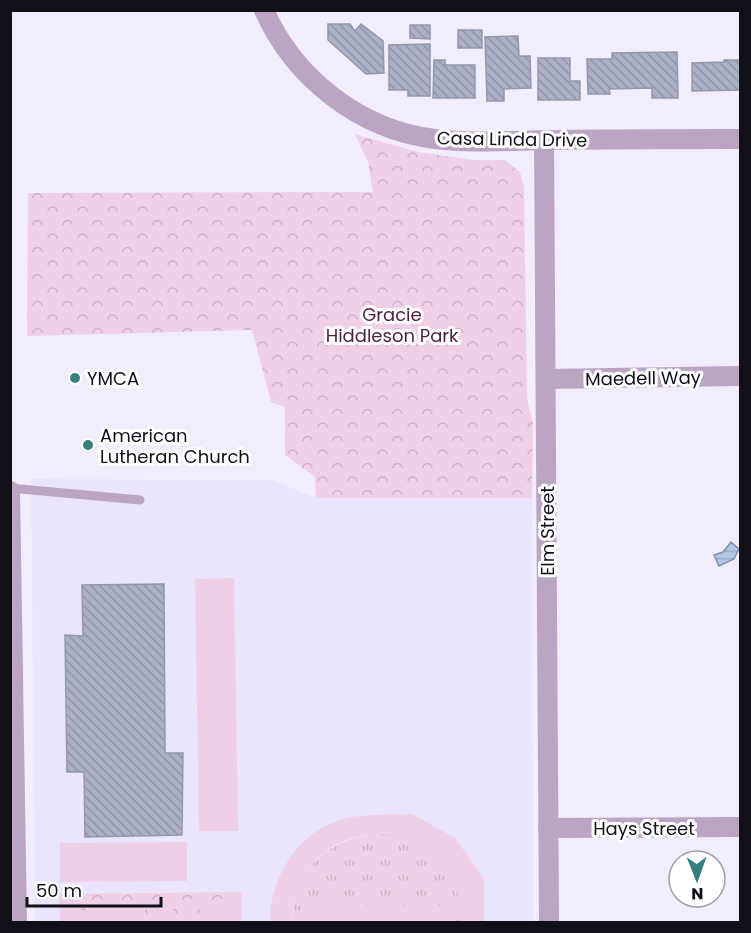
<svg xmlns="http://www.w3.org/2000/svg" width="751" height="933" viewBox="0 0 751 933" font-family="Poppins,sans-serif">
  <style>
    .built { fill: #ebe4fe }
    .grass { fill: url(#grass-tufts) }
    .park { fill: url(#park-crowns) }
    .pitch { fill: #f0d0e6 }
    .water { fill: url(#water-rules); stroke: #8190a9; stroke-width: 1.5 }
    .building { fill: url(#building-back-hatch); stroke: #9297ad; stroke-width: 1.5 }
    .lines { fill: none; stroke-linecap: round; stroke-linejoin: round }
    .service { stroke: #bca5c4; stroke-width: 9 }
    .minor { stroke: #bca5c4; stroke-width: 20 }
    .poi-dot { fill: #377f7f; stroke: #fff; stroke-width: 2 }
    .labels { text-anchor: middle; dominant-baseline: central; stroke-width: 6; stroke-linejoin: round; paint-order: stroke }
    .street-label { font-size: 18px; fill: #110f17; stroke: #fff }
    .park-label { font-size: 18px; fill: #4a1e3f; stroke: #fff }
    .poi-label { font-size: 18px; fill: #110f17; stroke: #fff; text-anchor: start }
  </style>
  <defs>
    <pattern id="grass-tufts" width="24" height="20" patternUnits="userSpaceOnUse" patternTransform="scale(1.5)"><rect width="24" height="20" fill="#f0d0e6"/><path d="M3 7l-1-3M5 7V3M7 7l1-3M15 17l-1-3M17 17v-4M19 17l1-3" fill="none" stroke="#cdb1c5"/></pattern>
    <pattern id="park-crowns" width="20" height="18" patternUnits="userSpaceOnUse" patternTransform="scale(1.5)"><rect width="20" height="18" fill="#f0d0e6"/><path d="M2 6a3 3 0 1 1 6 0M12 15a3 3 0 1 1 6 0" fill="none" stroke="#cdb1c5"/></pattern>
    <pattern id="water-rules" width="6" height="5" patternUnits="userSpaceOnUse" patternTransform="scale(1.5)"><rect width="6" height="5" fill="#b1c8e8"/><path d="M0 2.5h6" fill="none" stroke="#97abc6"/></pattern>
    <pattern id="building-back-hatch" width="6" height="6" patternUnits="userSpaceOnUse" patternTransform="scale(1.5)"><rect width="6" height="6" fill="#abb0c7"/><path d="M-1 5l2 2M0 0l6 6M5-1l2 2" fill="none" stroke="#9296aa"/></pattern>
  </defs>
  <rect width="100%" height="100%" fill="#f1edfc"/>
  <!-- built -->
  <polygon class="built" points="31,479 272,480 316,498 532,498 533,922 35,922"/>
  <!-- grass -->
  <path class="grass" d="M378,833C429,837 461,872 463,922H292C294,867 326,841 378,833Z"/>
  <!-- park -->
  <g class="park">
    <polygon points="355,134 418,152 474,160 505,160 520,172 524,187 527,399 533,423 532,498 316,498 315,477 285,455 285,407 271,402 252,330 27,336 28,193 373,192 368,162"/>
    <polygon points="242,892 242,922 60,922 59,894"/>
  </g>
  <!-- pitch -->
  <g class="pitch">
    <polygon points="234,578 238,831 199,831 195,579"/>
    <path d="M412,814L455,838L484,879V922H463C457,804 295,806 292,922H270C270,875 302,825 352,817C371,814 393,815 412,814Z"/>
    <polygon points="187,842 187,881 60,882 60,843"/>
    <polygon points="195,899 195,922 179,922 178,900"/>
    <rect x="221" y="899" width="16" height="23"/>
    <polygon points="102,900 103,922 86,922 86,901"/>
    <polygon points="124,900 124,922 108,922 107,901"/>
    <rect x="129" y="900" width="16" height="22"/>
    <rect x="157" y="900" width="16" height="22"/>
    <rect x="200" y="900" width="16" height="22"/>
    <rect x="65" y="901" width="16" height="21"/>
    <polygon points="313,905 447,906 447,922 313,922"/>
  </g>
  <!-- water -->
  <polygon class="water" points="731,542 739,549 734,559 719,566 714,555 723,552"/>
  <!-- building -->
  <g class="building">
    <polygon points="328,24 350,24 355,31 361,24 383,41 384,73 366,74 328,40"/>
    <polygon points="410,25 430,25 430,39 410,38"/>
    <rect x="458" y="30" width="24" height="18"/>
    <polygon points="518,36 519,56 530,56 531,88 504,89 504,101 487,101 485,37"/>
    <polygon points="430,44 430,96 408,96 408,90 389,90 389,45"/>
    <polygon points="677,52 678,98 652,98 652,88 609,89 610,94 588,94 587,59 612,59 612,53"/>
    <polygon points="538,58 570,58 570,81 580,81 580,100 538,100"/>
    <polygon points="434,60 445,60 445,65 475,65 475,98 433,98"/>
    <polygon points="724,60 740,60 740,90 692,91 692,63 724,62"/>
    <polygon points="164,584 165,753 183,753 182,835 85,837 84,772 67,772 65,635 83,636 82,585"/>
  </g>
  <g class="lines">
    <!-- service -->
    <polyline class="service" points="10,488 140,500"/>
    <!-- minor -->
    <g class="minor">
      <path d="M264,10C294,78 360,130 435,139C475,144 517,140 558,140C619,139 680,139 740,139"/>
      <polyline points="544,140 549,922"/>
      <polyline points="546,379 740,376"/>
      <polyline points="10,491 17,922"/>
      <polyline points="548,828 740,827"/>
    </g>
  </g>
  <!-- markers -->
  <g class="poi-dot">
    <circle cx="75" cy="378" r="6"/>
    <circle cx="88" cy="445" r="6"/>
  </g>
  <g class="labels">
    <!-- street labels -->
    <g class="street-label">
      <text transform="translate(512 139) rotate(1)">Casa Linda Drive</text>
      <text transform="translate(643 378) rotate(-1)">Maedell Way</text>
      <text transform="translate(547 531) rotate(-90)">Elm Street</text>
      <text x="644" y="828">Hays Street</text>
    </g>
    <!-- park labels -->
    <g class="park-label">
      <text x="392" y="314">Gracie<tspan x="392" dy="21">Hiddleson Park</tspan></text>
    </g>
    <!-- poi labels -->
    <g class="poi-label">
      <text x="87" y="378">YMCA</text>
      <text x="100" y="435">American<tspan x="100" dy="21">Lutheran Church</tspan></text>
    </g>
  </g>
  <!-- border -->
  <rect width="751" height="933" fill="none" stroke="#110f17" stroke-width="24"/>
  <!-- north arrow -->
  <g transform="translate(697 879) rotate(179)"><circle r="28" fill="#ffffff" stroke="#a09fa2" stroke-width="1.5"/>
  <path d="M0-4.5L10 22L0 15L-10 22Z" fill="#377f7f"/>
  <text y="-9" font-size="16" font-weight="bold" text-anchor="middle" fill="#110f17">N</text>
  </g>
  <!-- scale -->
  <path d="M27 897v9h134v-9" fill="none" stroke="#110f17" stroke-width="3"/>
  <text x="36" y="897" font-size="18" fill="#110f17" stroke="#ffffff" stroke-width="4.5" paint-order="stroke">50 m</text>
</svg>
